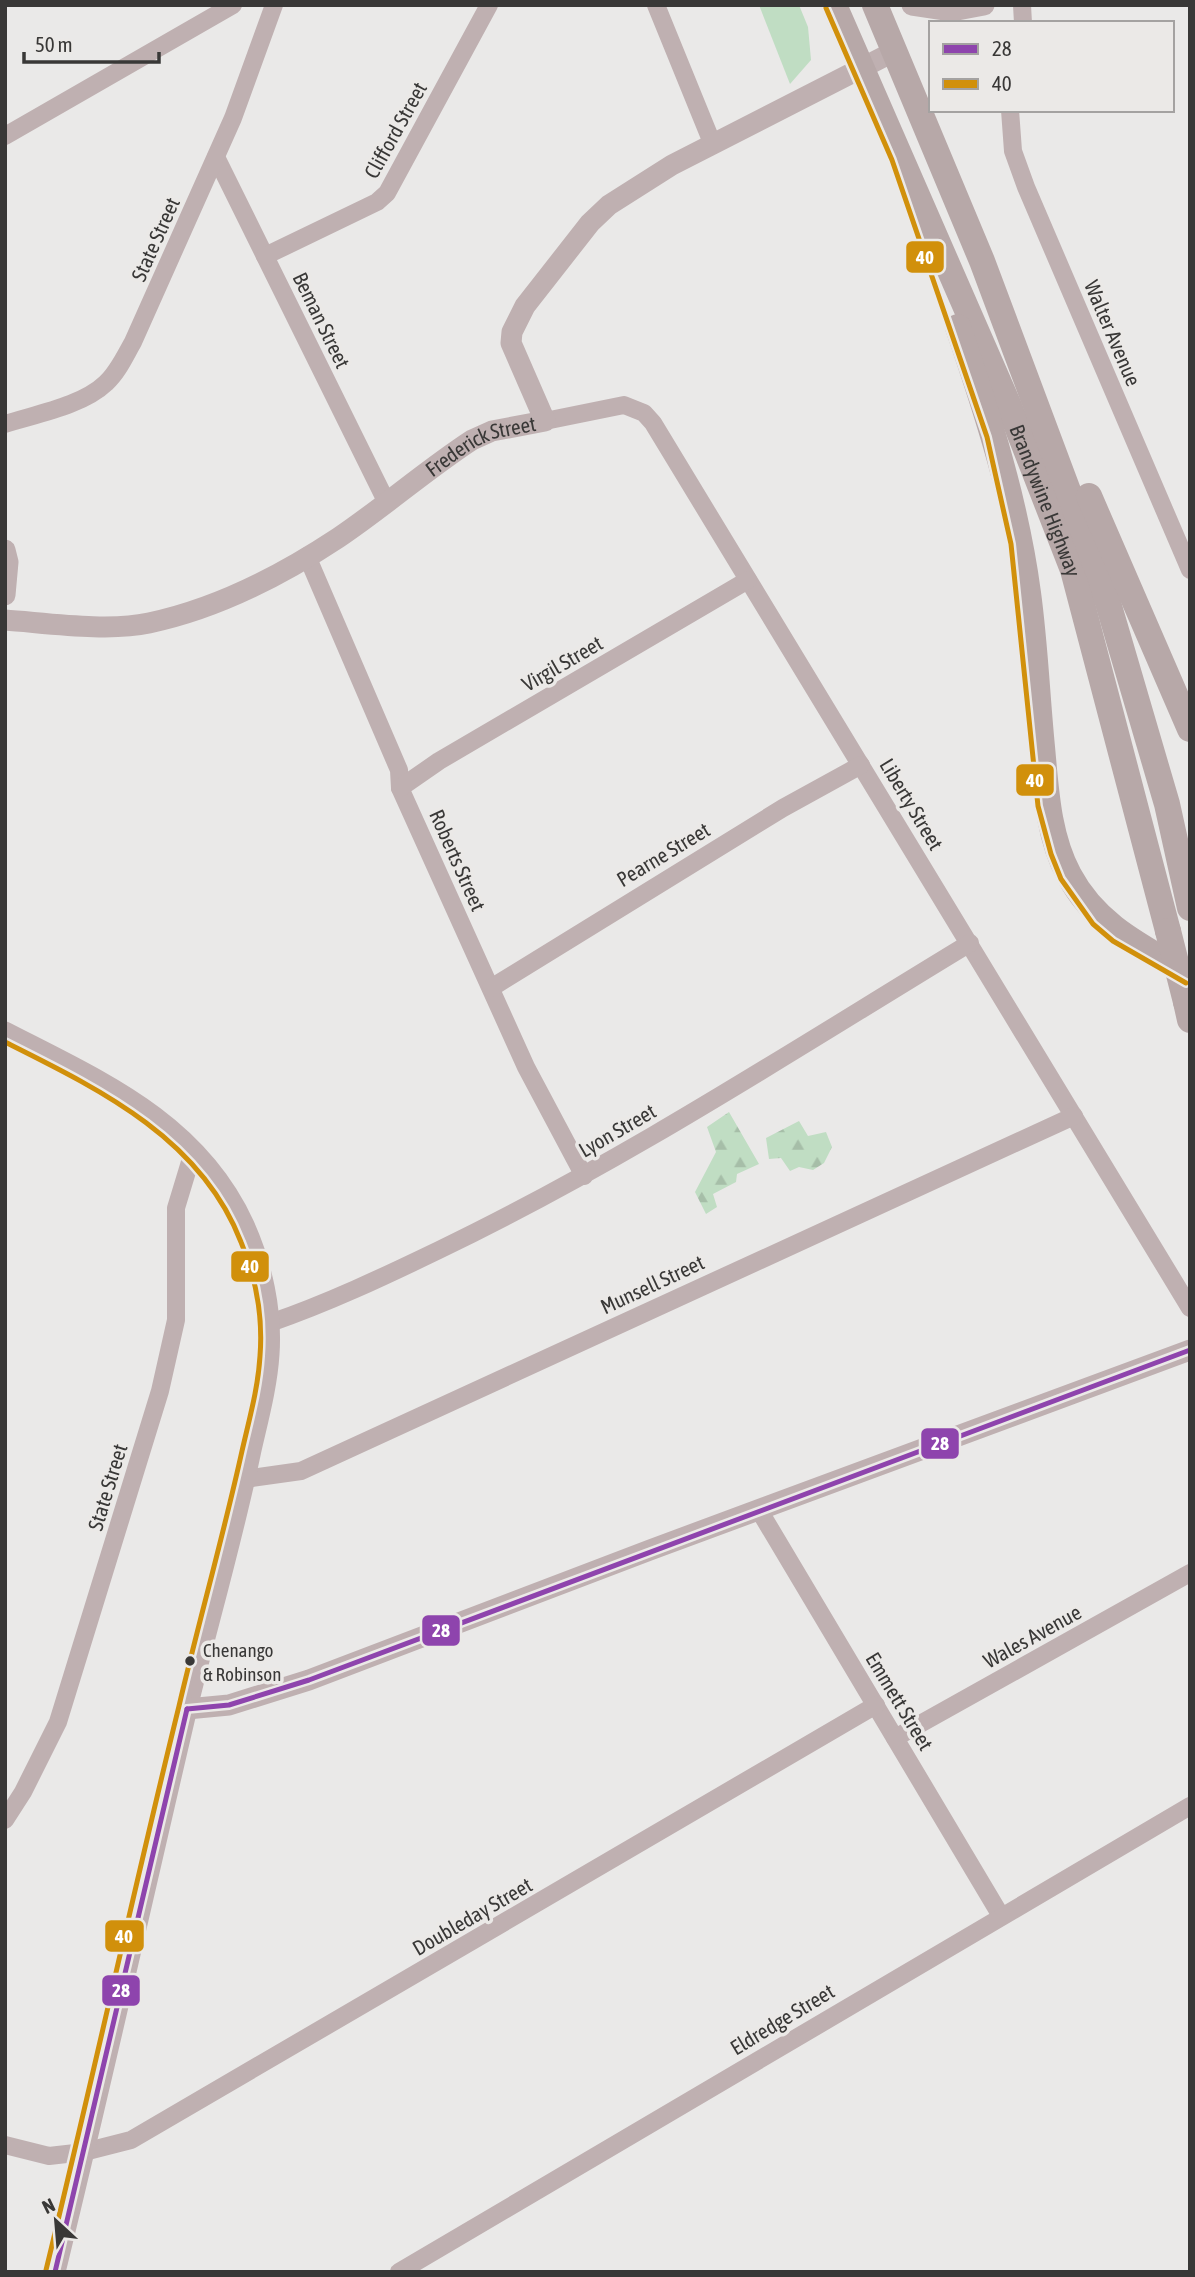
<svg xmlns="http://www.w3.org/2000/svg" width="1195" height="2277" viewBox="0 0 1195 2277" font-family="'Asap Condensed',sans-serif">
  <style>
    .green { fill: #c0ddc3 }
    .forest { fill: url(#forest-firs) }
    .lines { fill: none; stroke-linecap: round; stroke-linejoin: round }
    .minor { stroke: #bfb0b1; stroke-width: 18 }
    .tertiary { stroke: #bfb0b1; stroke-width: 21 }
    .primary { stroke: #b7a8a8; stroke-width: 26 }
    .primary-bridge { stroke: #b7a8a8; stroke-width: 26 }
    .bus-1-casing { stroke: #ebe9e7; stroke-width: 10 }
    .bus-2-casing { stroke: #ebe9e7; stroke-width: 10 }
    .bus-1 { stroke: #8e44ad; stroke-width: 5 }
    .bus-2 { stroke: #d1900b; stroke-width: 5 }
    .bus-dot { fill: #393837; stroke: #ebe9e7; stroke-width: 2.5 }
    .labels { text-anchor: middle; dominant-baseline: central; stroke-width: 7; stroke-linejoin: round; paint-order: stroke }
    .bus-label { font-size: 19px; fill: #393837; stroke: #ebe9e7; text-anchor: start }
    .street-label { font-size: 21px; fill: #393837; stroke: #ebe9e7 }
    .line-badge { stroke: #ebe9e7; stroke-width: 2.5 }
    .badge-label { font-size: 19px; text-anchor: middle; font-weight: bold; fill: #fff }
  </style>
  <defs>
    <pattern id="forest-firs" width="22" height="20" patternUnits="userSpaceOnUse" patternTransform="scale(1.75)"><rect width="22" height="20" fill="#c0ddc3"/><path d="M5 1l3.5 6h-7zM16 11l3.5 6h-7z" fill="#a6bea8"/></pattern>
  </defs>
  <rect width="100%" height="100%" fill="#eae9e8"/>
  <!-- green -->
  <polygon class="green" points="759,5 799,5 808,27 811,60 790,84"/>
  <!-- forest -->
  <g class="forest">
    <polygon points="729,1112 759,1164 737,1174 736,1182 713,1194 717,1207 706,1214 695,1192 716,1152 707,1127"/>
    <polygon points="799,1121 808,1136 826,1132 832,1147 824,1163 813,1170 799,1167 790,1171 781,1158 769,1159 766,1138"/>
  </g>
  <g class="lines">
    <!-- minor -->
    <g class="minor">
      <polyline points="656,5 713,145"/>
      <polyline points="1022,5 1023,23"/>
      <polyline points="1010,110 1013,151 1026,187 1190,570"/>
      <polyline points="5,136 233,5"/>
      <polyline points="216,157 387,503"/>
      <polyline points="265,256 377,202 387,193 489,5"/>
      <polyline points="545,421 624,405 644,413 653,423 1190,1308"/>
      <path d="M5,424C36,414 82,406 106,383C118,372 125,356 133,342L233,118L274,5"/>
      <polyline points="307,556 399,770 400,788 526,1067 584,1176"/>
      <polyline points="400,788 439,761 748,580"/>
      <polyline points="491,988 783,808 861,765"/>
      <path d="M270,1323C328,1303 383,1277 439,1250C624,1161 795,1049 970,943"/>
      <polyline points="245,1479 301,1471 1074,1116"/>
      <polyline points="759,1510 1001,1916"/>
      <polyline points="895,1738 1190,1573"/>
      <polyline points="5,1820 23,1792 58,1722 160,1391 176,1320 176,1208 193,1152"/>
      <polyline points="5,2145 49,2156 84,2152 131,2140 876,1705"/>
      <polyline points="399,2272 1190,1806"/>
    </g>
    <!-- tertiary -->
    <g class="tertiary">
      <polyline points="912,5 952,11 984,5"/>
      <polyline points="5,550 8,562 5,595"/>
      <path id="s1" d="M5,620C47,623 108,632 149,623C216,609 282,575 338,538C384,507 426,470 472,440L492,431L545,421L511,343L512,332L525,306L590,223L609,205L672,165L895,51"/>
      <path d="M5,1032C100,1081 197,1122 244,1225C262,1265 272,1311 269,1354C267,1386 258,1419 251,1450C233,1537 208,1622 187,1708C143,1896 101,2084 55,2272"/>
      <polyline points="187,1709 229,1705 309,1680 650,1550 1190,1350"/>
    </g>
    <!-- primary -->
    <g class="primary">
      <path id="s2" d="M834,5L1009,406L1073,570L1168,931"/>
      <polyline points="875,5 982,261 1101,579 1167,804 1190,908"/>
      <path d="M958,327C988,415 1016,502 1028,593C1035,644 1037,696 1042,747C1046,790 1048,836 1069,875C1096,926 1142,947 1190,975"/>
      <polyline points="1089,496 1190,729"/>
      <polyline points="1186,1002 1190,1020"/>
    </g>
    <!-- primary-bridge -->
    <polyline class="primary-bridge" points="1168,931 1186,1002"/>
    <defs>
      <g id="bus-1">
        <polyline points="187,1709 229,1705 309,1680 1190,1350"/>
        <polyline points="55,2272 187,1709"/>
      </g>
      <g id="bus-2">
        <polyline points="826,8 892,160 987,437 1011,544 1038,806 1051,854 1061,879 1093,924 1113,941 1186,983"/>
        <path d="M5,1042C99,1089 201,1138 241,1242C256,1278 263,1317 260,1356C258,1389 249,1420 242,1451C223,1537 199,1621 179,1706C133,1893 92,2082 46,2270"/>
      </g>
    </defs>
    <!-- bus-1 casing -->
    <use href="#bus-1" class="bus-1-casing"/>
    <!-- bus-2 casing -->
    <use href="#bus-2" class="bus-2-casing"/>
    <!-- bus-1 -->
    <use href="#bus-1" class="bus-1"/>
    <!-- bus-2 -->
    <use href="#bus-2" class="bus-2"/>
  </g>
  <!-- markers -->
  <circle class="bus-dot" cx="190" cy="1661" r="6"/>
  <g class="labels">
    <!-- bus labels -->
    <g class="bus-label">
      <text x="203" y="1650">Chenango<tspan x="203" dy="24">&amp; Robinson</tspan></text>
    </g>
    <!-- street labels -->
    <g class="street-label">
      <text transform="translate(395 130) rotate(-61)">Clifford Street</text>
      <text transform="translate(155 239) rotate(-66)">State Street</text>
      <text transform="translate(322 320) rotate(64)">Beman Street</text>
      <text transform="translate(1113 333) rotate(67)">Walter Avenue</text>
      <text stroke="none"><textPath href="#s1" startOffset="525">Frederick Street</textPath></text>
      <text stroke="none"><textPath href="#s2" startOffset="539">Brandywine Highway</textPath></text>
      <text transform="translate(562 663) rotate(-30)">Virgil Street</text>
      <text transform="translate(912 804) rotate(59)">Liberty Street</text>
      <text transform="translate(663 854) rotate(-31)">Pearne Street</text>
      <text transform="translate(458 860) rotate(66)">Roberts Street</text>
      <text transform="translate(617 1130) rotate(-30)">Lyon Street</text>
      <text transform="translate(652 1284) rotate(-25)">Munsell Street</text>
      <text transform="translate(107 1487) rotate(-73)">State Street</text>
      <text transform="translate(1032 1636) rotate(-29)">Wales Avenue</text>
      <text transform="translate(900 1701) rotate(59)">Emmett Street</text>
      <text transform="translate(472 1916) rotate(-30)">Doubleday Street</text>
      <text transform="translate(782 2019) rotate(-31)">Eldredge Street</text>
    </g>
  </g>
  <g class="line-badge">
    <rect x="905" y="240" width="40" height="34" rx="7" fill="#d1900b"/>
    <rect x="1015" y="763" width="40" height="34" rx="7" fill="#d1900b"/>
    <rect x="230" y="1250" width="40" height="33" rx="7" fill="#d1900b"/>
    <rect x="920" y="1427" width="40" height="33" rx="7" fill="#8e44ad"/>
    <rect x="421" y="1614" width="40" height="33" rx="7" fill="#8e44ad"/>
    <rect x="104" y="1919" width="41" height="34" rx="7" fill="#d1900b"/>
    <rect x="101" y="1974" width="40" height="33" rx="7" fill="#8e44ad"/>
  </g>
  <g class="badge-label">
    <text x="925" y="264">40</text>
    <text x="1035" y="787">40</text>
    <text x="250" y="1273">40</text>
    <text x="940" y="1450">28</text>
    <text x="441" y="1637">28</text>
    <text x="124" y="1943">40</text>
    <text x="121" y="1997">28</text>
  </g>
  <!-- border -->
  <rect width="1195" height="2277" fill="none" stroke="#393837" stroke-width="14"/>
  <!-- legend -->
  <rect x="929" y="21" width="245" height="91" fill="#ebe9e7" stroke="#a4a2a1" stroke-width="2"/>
  <rect x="943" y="44" width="35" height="10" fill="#8e44ad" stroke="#a4a2a1" stroke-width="2"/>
  <text x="992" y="56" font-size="21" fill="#393837">28</text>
  <rect x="943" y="79" width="35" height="10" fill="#d1900b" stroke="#a4a2a1" stroke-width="2"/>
  <text x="992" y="91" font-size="21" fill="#393837">40</text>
  <!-- north arrow -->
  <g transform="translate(56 2221) rotate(334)" stroke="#ebe9e7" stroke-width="5" paint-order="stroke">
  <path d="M0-5L12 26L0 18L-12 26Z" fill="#393837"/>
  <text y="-10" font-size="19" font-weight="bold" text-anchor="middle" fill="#393837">N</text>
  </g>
  <!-- scale -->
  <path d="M24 52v10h135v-10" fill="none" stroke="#393837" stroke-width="3.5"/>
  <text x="35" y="52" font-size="21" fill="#393837" stroke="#ebe9e7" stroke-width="5" paint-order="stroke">50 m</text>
</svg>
